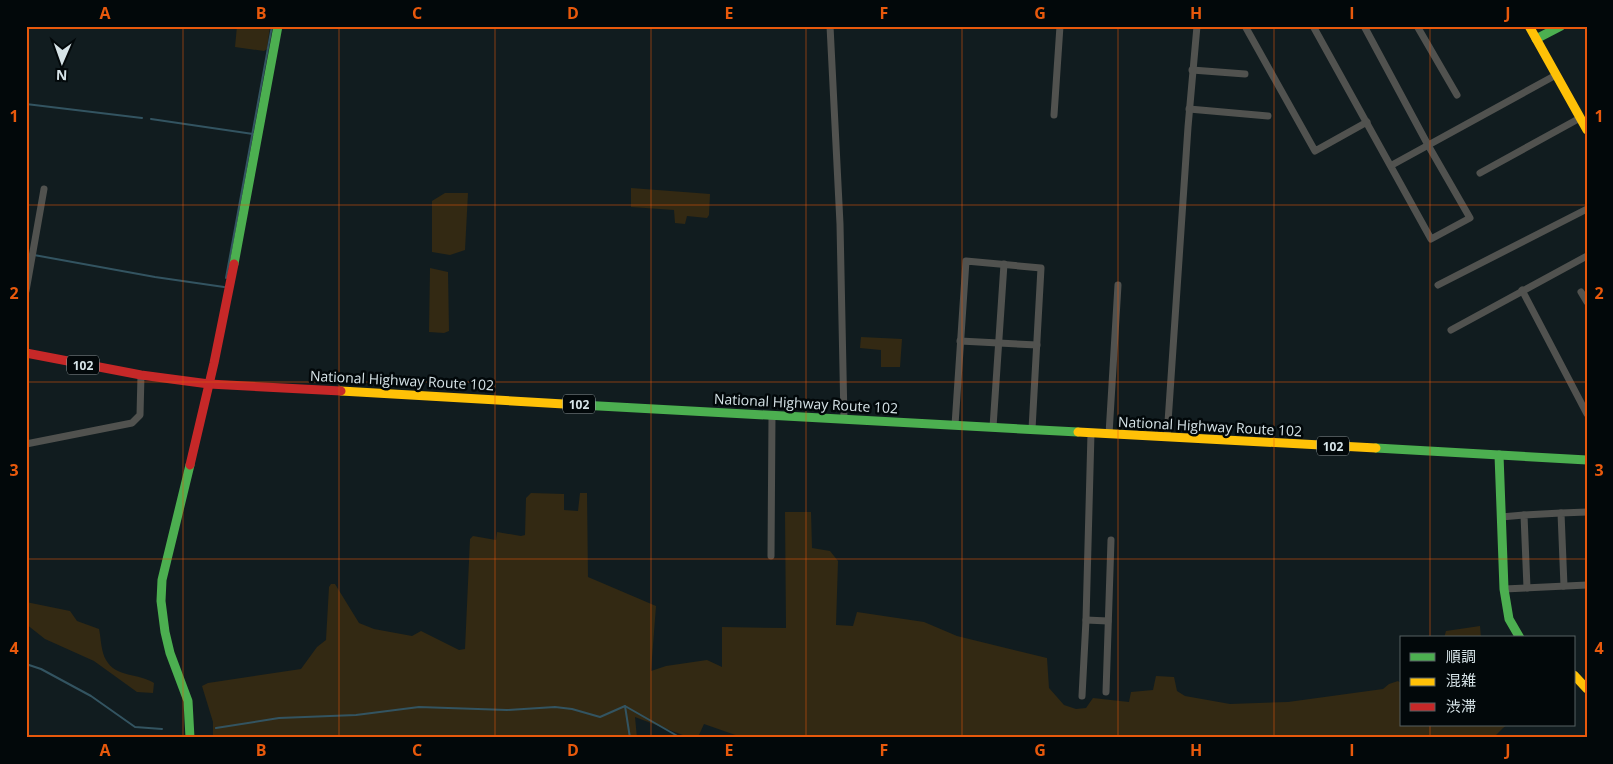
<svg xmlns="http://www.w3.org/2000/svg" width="1613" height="764" viewBox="0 0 1613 764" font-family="'Open Sans','Noto Sans JP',sans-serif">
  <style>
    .green { fill: #332913 }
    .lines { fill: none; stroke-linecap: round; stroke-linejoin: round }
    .stream { stroke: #335461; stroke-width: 2 }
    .street { stroke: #51524f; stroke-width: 7 }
    .fast { stroke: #4caf50; stroke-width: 9 }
    .slow { stroke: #ffc107; stroke-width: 9 }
    .jam { stroke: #c62828; stroke-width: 9 }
    .grid { fill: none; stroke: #e8590c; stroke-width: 1; stroke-opacity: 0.55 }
    .labels { text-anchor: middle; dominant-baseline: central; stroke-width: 5; stroke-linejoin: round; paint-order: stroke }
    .shield { fill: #02080a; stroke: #96a1a5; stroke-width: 1 }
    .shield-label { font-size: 12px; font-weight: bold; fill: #d6e3e7 }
    .street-label { font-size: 14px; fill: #d6e3e7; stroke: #02080a }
    .neatline { fill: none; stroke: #e8590c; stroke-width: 2 }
    .grid-label { font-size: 16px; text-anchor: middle; font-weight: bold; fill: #e8590c }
  </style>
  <rect width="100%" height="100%" fill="#111c1f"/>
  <!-- green -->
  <g class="green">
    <polygon points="237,26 270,26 267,49 264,51 235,47"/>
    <polygon points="631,188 710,194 709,215 707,218 687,216 685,224 675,223 674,210 631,207"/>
    <polygon points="445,193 468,193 465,250 450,255 432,252 432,201"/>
    <polygon points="430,268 448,272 449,331 444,333 429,332"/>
    <polygon points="861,337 902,339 900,367 881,367 881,350 860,348"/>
    <polygon points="531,493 564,494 564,510 578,511 580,493 587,493 588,577 656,606 651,671 666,666 707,660 722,667 722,627 786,628 785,512 811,512 812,548 830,551 838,561 836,625 853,626 857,612 924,622 957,636 1047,658 1049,688 1064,705 1076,709 1086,708 1093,698 1129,702 1131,692 1153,690 1156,676 1174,677 1177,691 1185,696 1230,704 1288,702 1383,689 1389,684 1398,681 1402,684 1402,725 1507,725 1503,728 1493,738 744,738 704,724 698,737 688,737 635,717 637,738 213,738 213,722 202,686 208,683 301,669 317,647 326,640 329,587 331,584 335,584 359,623 374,629 412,636 421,631 459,650 465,649 470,539 473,536 496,540 497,532 521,536 525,535 526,498"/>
    <path d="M26,602L70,611L77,621L99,629C101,638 101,652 106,660C116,678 139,673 154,683L153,693L137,692L94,661L45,639L26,624Z"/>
    <polygon points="1480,626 1481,638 1444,638 1446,631"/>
  </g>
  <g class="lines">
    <!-- stream -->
    <g class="stream">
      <polyline points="26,104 142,118"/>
      <polyline points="151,119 253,134"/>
      <polyline points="34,255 155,277 224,287"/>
      <polyline points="226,278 272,26"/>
      <polyline points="26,664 41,669 91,696 135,727 162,729"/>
      <polyline points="625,706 630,738"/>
      <polyline points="216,728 279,718 356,715 419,707 507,710 555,707 572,709 600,717 625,706 681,738"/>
    </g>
    <!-- street -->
    <g class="street">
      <polyline points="830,26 840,224 844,419"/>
      <polyline points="1245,26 1315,151 1367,122"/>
      <polyline points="1313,26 1431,239 1470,218 1428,145 1364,26"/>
      <polyline points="1417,26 1457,95"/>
      <polyline points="1192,70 1245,74"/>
      <polyline points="1189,109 1268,116"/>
      <polyline points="1054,115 1060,26"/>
      <polyline points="1392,165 1556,75"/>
      <polyline points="1480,173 1580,118"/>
      <polyline points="1438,285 1587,209"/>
      <polyline points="1522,290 1587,414"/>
      <polyline points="26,291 44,189"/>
      <polyline points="1581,292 1587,302"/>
      <polyline points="1451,330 1587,256"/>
      <polyline points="960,341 1037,345"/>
      <polyline points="955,425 966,261 1041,268 1032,429"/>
      <polyline points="993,427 1004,264"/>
      <polyline points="1109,434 1118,285"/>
      <polyline points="1167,437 1188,127 1197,26"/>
      <polyline points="26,444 132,423 140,415 141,375"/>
      <polyline points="1501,517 1524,515"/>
      <polyline points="771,556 772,415"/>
      <polyline points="1564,586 1561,513 1587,512"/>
      <polyline points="1527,588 1524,515 1561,513"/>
      <polyline points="1504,589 1587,585"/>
      <polyline points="1086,620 1108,621"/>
      <polyline points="1106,692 1111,540"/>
      <polyline points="1082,696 1086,620 1091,433"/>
    </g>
    <!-- fast -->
    <g class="fast">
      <polyline points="1536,39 1561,26"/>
      <polyline points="234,264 278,26"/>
      <polyline points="581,405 1078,432"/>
      <polyline points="1376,448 1587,460"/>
      <polyline points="1499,455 1504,589 1509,619 1520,638"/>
      <polyline points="190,465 162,580 161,601 165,632 170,653 188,701 190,738"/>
    </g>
    <!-- slow -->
    <g class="slow">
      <polyline points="1529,26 1587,130"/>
      <polyline points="341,391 581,405"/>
      <polyline points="1078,432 1376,448"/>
      <polyline points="1574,675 1587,689"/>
    </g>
    <!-- jam -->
    <g class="jam">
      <polyline points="26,353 141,375 209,384 341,391"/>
      <polyline points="190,465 214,363 234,264"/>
    </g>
  </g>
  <!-- grid -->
  <path class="grid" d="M183,26V738M339,26V738M495,26V738M651,26V738M806,26V738M962,26V738M1118,26V738M1274,26V738M1430,26V638M26,205H1587M26,382H1587M26,559H1587M1430,725V738"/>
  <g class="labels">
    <!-- shield labels -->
    <g class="shield">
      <rect x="67" y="355.5" width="32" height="19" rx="4"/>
      <rect x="563" y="394.5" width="32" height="19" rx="4"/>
      <rect x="1317" y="436.5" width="32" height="19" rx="4"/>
    </g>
    <g class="shield-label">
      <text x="83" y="365">102</text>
      <text x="579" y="404">102</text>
      <text x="1333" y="446">102</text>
    </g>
    <!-- street labels -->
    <g class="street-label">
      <text transform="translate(402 380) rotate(3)">National Highway Route 102</text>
      <text transform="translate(806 403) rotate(3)">National Highway Route 102</text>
      <text transform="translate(1210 426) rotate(3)">National Highway Route 102</text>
    </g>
  </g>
  <!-- border -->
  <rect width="1613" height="764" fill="none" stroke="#02080a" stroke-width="55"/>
  <!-- legend -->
  <rect x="1400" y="636" width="175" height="90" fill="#02080a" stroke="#576062"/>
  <rect x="1410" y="653" width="25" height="8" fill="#4caf50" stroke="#576062"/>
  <text x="1446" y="662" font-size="15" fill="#d6e3e7">順調</text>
  <rect x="1410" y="678" width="25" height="8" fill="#ffc107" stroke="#576062"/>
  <text x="1446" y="686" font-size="15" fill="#d6e3e7">混雑</text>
  <rect x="1410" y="703" width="25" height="8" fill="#c62828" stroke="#576062"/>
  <text x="1446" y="712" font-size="15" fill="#d6e3e7">渋滞</text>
  <!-- north arrow -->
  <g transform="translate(62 62) rotate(182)" stroke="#02080a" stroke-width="4" paint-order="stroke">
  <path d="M0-4L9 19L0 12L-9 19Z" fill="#d6e3e7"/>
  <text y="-8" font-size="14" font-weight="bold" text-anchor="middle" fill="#d6e3e7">N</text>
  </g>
  <rect x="28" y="28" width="1558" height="708" class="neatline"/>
  <g class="grid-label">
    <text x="105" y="19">A</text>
    <text x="261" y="19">B</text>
    <text x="417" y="19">C</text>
    <text x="573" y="19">D</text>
    <text x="729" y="19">E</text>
    <text x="884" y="19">F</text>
    <text x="1040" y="19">G</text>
    <text x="1196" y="19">H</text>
    <text x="1352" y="19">I</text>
    <text x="1508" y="19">J</text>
    <text x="14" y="122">1</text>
    <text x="1599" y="122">1</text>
    <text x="14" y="299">2</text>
    <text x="1599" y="299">2</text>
    <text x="14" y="476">3</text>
    <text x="1599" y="476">3</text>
    <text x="14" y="654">4</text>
    <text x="1599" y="654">4</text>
    <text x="105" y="756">A</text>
    <text x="261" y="756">B</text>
    <text x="417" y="756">C</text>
    <text x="573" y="756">D</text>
    <text x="729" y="756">E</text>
    <text x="884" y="756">F</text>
    <text x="1040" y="756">G</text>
    <text x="1196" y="756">H</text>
    <text x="1352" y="756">I</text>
    <text x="1508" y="756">J</text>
  </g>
</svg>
